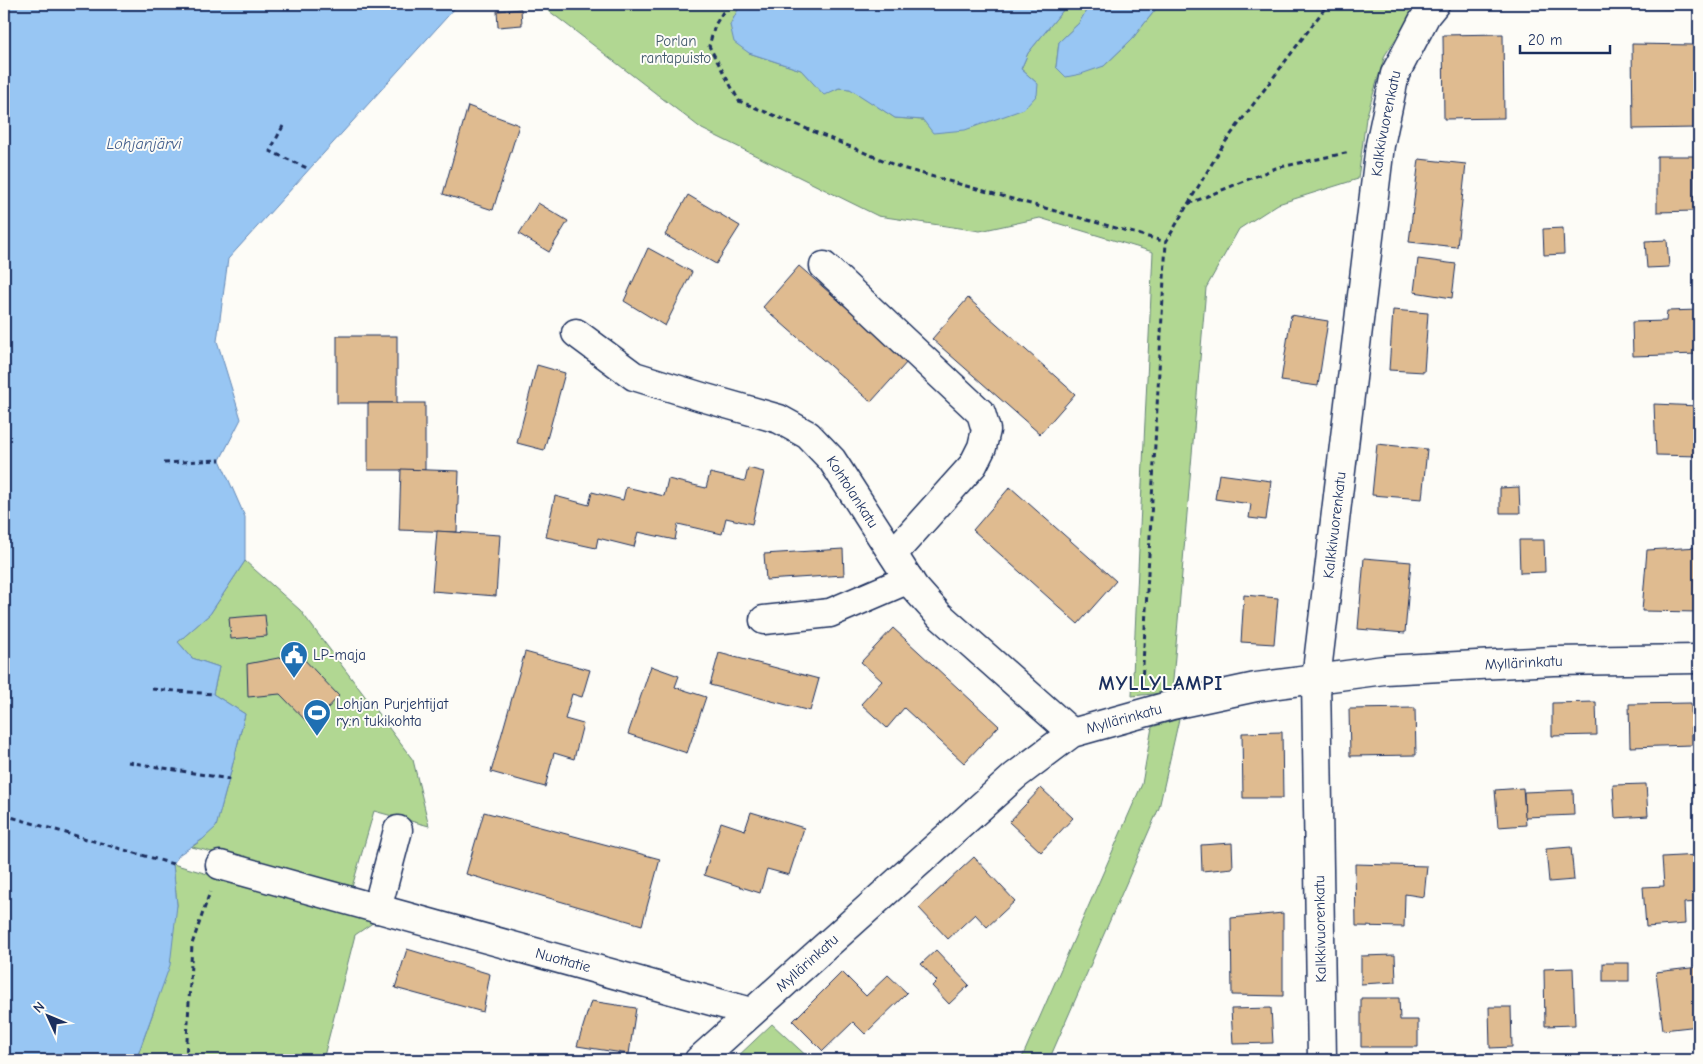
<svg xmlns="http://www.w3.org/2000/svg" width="1703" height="1064" viewBox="0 0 1703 1064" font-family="'Comic Neue',sans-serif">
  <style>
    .green { fill: #b1d792; stroke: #668378 }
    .water { fill: #98c6f3; stroke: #668ab7 }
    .building { fill: #dfbb90; stroke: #1b2f5e }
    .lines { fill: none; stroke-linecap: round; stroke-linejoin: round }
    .minor-casing { stroke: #1b2f5e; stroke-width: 31 }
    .path { stroke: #1b2f5e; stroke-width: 3; stroke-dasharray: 5 4; stroke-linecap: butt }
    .minor { stroke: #fdfcf7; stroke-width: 28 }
    .labels { text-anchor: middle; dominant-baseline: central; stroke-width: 4; stroke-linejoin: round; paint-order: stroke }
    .park-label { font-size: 15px; fill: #40596b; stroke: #fdfcf7 }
    .street-label { font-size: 15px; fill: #1b2f5e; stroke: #fdfcf7 }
    .poi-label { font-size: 15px; fill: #1b2f5e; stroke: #fdfcf7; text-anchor: start }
    .water-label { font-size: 16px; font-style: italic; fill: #405c8b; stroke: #fdfcf7 }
    .district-label { font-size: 20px; font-weight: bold; letter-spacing: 1px; fill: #1b2f5e; stroke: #fdfcf7 }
  </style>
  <rect width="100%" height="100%" fill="#fdfcf7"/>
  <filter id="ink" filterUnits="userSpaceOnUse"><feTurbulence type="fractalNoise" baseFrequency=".02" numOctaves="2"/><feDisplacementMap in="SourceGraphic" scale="10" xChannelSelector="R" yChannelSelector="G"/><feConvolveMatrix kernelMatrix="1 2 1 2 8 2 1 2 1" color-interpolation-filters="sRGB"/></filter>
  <g filter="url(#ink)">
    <!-- green -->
    <g class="green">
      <polygon points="540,4 741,4 730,25 749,53 801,70 824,94 839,88 851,89 895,118 923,120 1038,84 1021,69 1028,53 1068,4 1090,4 1079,23 1059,42 1056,67 1104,66 1132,39 1160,4 1419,4 1385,55 1366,118 1358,179 1278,204 1239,229 1206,288 1172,692 1132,696 1153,252 1040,218 980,231 878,216 702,129"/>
      <polygon points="245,561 300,610 413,760 429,826 374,811 352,887 192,847 203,839 216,826 229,779 245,714 213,694 219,667 192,658 178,642 210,614"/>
      <polygon points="1179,719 1159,808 1049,1060 1021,1060 1142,784 1152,727"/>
      <polygon points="173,864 374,922 355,935 323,1060 136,1060 154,1010 177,905"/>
      <polygon points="772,1024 811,1060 734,1060"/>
    </g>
    <!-- water -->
    <g class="water">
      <polygon points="4,4 467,4 456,7 228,259 217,341 241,419 220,460 245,517 245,561 210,614 178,642 192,658 219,667 213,694 245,714 229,779 216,827 203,839 180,854 173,864 177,905 170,965 136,1060 4,1060"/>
      <polygon points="741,4 1068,4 1028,53 1021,69 1038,84 1037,95 1024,109 965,130 933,133 923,120 895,118 850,89 839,88 824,95 801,70 749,53 734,42 730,25"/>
      <polygon points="1090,4 1160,4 1132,39 1104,66 1081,74 1066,77 1056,67 1059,42 1079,23"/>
    </g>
    <!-- building -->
    <g class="building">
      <polygon points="1617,4 1677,4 1677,9 1617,8"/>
      <polygon points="521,9 522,25 498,27 497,11"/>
      <polygon points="1503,34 1504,118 1444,119 1443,35"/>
      <polygon points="1632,44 1695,45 1696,128 1633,129"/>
      <polygon points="468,106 519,125 493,210 443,194"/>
      <polygon points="1657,156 1694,156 1694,211 1657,212"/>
      <polygon points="1419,159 1466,164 1457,247 1409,242"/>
      <polygon points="688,195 740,226 716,264 665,235"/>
      <polygon points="538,203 568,221 549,252 519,234"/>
      <polygon points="1563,228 1564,254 1544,255 1543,229"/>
      <polygon points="1667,240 1669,267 1647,268 1645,241"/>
      <polygon points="648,248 692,272 665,326 624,301"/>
      <polygon points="1418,259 1456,264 1452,298 1414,292"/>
      <polygon points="799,266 908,361 871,402 763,307"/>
      <polygon points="968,298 1075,394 1040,434 932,339"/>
      <polygon points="1393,310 1428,313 1424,372 1389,370"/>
      <polygon points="1699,310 1699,354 1633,356 1632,322 1666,321 1667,311"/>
      <polygon points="1291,315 1328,321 1318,386 1281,381"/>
      <rect x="337" y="336" width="60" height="67"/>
      <polygon points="537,365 565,373 544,450 517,443"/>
      <rect x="368" y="403" width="57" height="67"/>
      <polygon points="1654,404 1699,406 1699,456 1656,455"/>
      <polygon points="1377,444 1427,449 1422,499 1372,495"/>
      <polygon points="748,468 764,472 752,524 726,518 722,534 678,524 675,540 638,532 634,547 598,538 596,548 546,537 555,496 589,505 592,492 623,500 626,487 664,496 668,479 706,488 710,473 745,481"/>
      <polygon points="401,469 459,471 457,532 399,530"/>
      <polygon points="1219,474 1271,481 1266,520 1249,518 1251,504 1215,499"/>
      <polygon points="1010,487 1116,581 1078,624 973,530"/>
      <polygon points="1519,487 1520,513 1500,513 1500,488"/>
      <polygon points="437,531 500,535 496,596 432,591"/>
      <polygon points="1519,540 1544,540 1545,572 1520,573"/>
      <polygon points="1699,547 1699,612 1642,611 1647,550"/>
      <polygon points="843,549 844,575 766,580 764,554"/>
      <polygon points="1364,558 1411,562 1405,633 1358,629"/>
      <polygon points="1244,595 1278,598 1274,644 1241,642"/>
      <polygon points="265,615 267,636 231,639 229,618"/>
      <polygon points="893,628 999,726 964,763 904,708 887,728 861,704 882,681 861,662"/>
      <polygon points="525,652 590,670 582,697 572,694 565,719 583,724 574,759 554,753 545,787 491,772"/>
      <polygon points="719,653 819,679 810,711 710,685"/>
      <polygon points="299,654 339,696 311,726 280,694 248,697 247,664"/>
      <polygon points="651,666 679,676 675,687 706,697 687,753 628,734"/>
      <polygon points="1596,702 1597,735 1552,736 1552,703"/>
      <polygon points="1691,703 1692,745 1630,747 1629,704"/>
      <polygon points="1415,708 1416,755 1350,756 1349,709"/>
      <polygon points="1282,732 1283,798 1243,798 1242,733"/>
      <polygon points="1646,784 1648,816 1615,818 1613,785"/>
      <polygon points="1041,788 1073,818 1041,852 1009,822"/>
      <polygon points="1523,788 1526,825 1498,827 1495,790"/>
      <polygon points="1573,790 1574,815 1525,817 1524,792"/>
      <polygon points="484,812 660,859 642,925 466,874"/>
      <polygon points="751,812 804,828 789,875 767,869 760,893 704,875 721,822 745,830"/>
      <polygon points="1232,843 1233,868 1202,871 1201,845"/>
      <polygon points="1571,847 1574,880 1549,882 1546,849"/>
      <polygon points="1699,855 1699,902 1684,903 1685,924 1646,927 1643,887 1664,886 1662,857"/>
      <polygon points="974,857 1015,901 987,927 975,914 948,939 919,908"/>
      <polygon points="1355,864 1427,866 1424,897 1405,894 1404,927 1356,926"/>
      <polygon points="1283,913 1283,996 1232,995 1231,918"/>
      <polygon points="407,949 490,974 483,1012 395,988"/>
      <polygon points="936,950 969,985 949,1004 932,986 937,981 921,964"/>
      <polygon points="1395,955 1396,982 1361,984 1361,956"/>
      <rect x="1603" y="963" width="26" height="18"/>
      <polygon points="1699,967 1699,1026 1663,1030 1656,972"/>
      <polygon points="1573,968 1575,1025 1545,1026 1544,969"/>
      <polygon points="842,972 866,996 888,975 907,993 865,1034 853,1022 823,1051 793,1021"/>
      <polygon points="1361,998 1399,998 1400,1020 1418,1020 1418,1047 1361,1047"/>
      <polygon points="591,1001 636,1008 629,1054 577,1046"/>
      <polygon points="1489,1007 1511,1007 1512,1047 1490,1048"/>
      <polygon points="1271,1008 1273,1043 1233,1044 1231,1009"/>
    </g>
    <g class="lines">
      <defs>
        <g id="minor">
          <polyline points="824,266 981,413 986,430 982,447 973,465 893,554"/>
          <path id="s1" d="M576,333L634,376L702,397L779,419L808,435L832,460L914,587L939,615L1072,733"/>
          <polyline points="764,620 830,613 909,579"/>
          <path id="s2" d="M220,865L751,1012"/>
          <polyline points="377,909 398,830"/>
          <path id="s3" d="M699,1060L1015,776L1072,733L1172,705L1256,687L1384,670L1553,661L1699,659"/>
          <path id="s4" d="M1322,1060L1316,679L1380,145L1395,74L1426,15L1435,4"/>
        </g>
      </defs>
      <!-- minor casing -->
      <use href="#minor" class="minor-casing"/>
      <!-- path -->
      <g class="path">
        <polyline points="728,4 715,25 709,46 739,101 902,168 1166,242"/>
        <polyline points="283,126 270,151 309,169"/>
        <polyline points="1188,204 1223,145 1328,4"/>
        <polyline points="164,463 220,460"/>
        <polyline points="1142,683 1166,242 1188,204 1276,168 1350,152"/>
        <polyline points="152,689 213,694"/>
        <polyline points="128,762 229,779"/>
        <polyline points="4,815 173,864"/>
        <polyline points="186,1060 192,944 210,892"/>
      </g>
      <!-- minor -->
      <use href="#minor" class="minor"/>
    </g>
  </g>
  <!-- icons -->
  <defs>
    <symbol id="civic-pin" viewBox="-11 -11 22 30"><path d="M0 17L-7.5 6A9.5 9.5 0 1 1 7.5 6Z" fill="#1f6fb2" stroke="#fdfcf7"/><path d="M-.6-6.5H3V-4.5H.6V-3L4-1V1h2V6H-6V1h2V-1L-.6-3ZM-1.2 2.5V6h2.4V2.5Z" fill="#fff"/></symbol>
    <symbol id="stadium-pin" viewBox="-11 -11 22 30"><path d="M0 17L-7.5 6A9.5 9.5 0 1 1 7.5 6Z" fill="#1f6fb2" stroke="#fdfcf7"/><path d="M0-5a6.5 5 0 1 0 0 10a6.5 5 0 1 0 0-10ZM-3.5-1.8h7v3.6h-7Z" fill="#fff"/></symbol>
  </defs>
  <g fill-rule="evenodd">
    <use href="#civic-pin" x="278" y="639" width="32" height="43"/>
    <use href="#stadium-pin" x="301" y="697" width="32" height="43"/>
  </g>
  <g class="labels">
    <!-- park labels -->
    <g class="park-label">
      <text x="676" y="41">Porlan<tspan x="676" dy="17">rantapuisto</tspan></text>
    </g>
    <!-- street labels -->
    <g class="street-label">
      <text stroke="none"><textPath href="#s4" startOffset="941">Kalkkivuorenkatu</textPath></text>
      <text stroke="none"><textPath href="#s1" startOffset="329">Kohtolankatu</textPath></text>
      <text stroke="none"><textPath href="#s4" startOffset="536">Kalkkivuorenkatu</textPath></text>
      <text stroke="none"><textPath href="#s3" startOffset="955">Myllärinkatu</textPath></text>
      <text stroke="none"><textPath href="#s3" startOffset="550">Myllärinkatu</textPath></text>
      <text transform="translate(1320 929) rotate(-91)">Kalkkivuorenkatu</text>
      <text stroke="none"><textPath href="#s2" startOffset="356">Nuottatie</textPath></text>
      <text stroke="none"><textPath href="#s3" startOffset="145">Myllärinkatu</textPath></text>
    </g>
    <!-- poi labels -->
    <g class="poi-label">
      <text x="313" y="655">LP-maja</text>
      <text x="336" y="704">Lohjan Purjehtijat<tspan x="336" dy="17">ry:n tukikohta</tspan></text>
    </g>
    <!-- water labels -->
    <g class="water-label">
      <text x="144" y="144">Lohjanjärvi</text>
    </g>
    <!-- district labels -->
    <g class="district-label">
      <text x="1161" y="683">MYLLYLAMPI</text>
    </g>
  </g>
  <!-- margin -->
  <rect width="1703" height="1064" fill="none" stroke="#fdfcf7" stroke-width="20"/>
  <rect x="10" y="10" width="1683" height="1044" fill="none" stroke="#1b2f5e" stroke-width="2" filter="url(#ink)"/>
  <!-- north arrow -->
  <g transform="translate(48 1016) rotate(314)" stroke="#fdfcf7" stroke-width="4" paint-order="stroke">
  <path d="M0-4L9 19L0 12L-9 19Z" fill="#1b2f5e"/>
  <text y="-8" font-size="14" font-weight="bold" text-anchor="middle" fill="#1b2f5e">N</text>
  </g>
  <!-- scale -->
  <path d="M1520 45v8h90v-8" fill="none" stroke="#1b2f5e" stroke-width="2.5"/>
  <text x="1528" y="45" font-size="15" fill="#1b2f5e" stroke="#fdfcf7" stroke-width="4" paint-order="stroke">20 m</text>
</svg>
